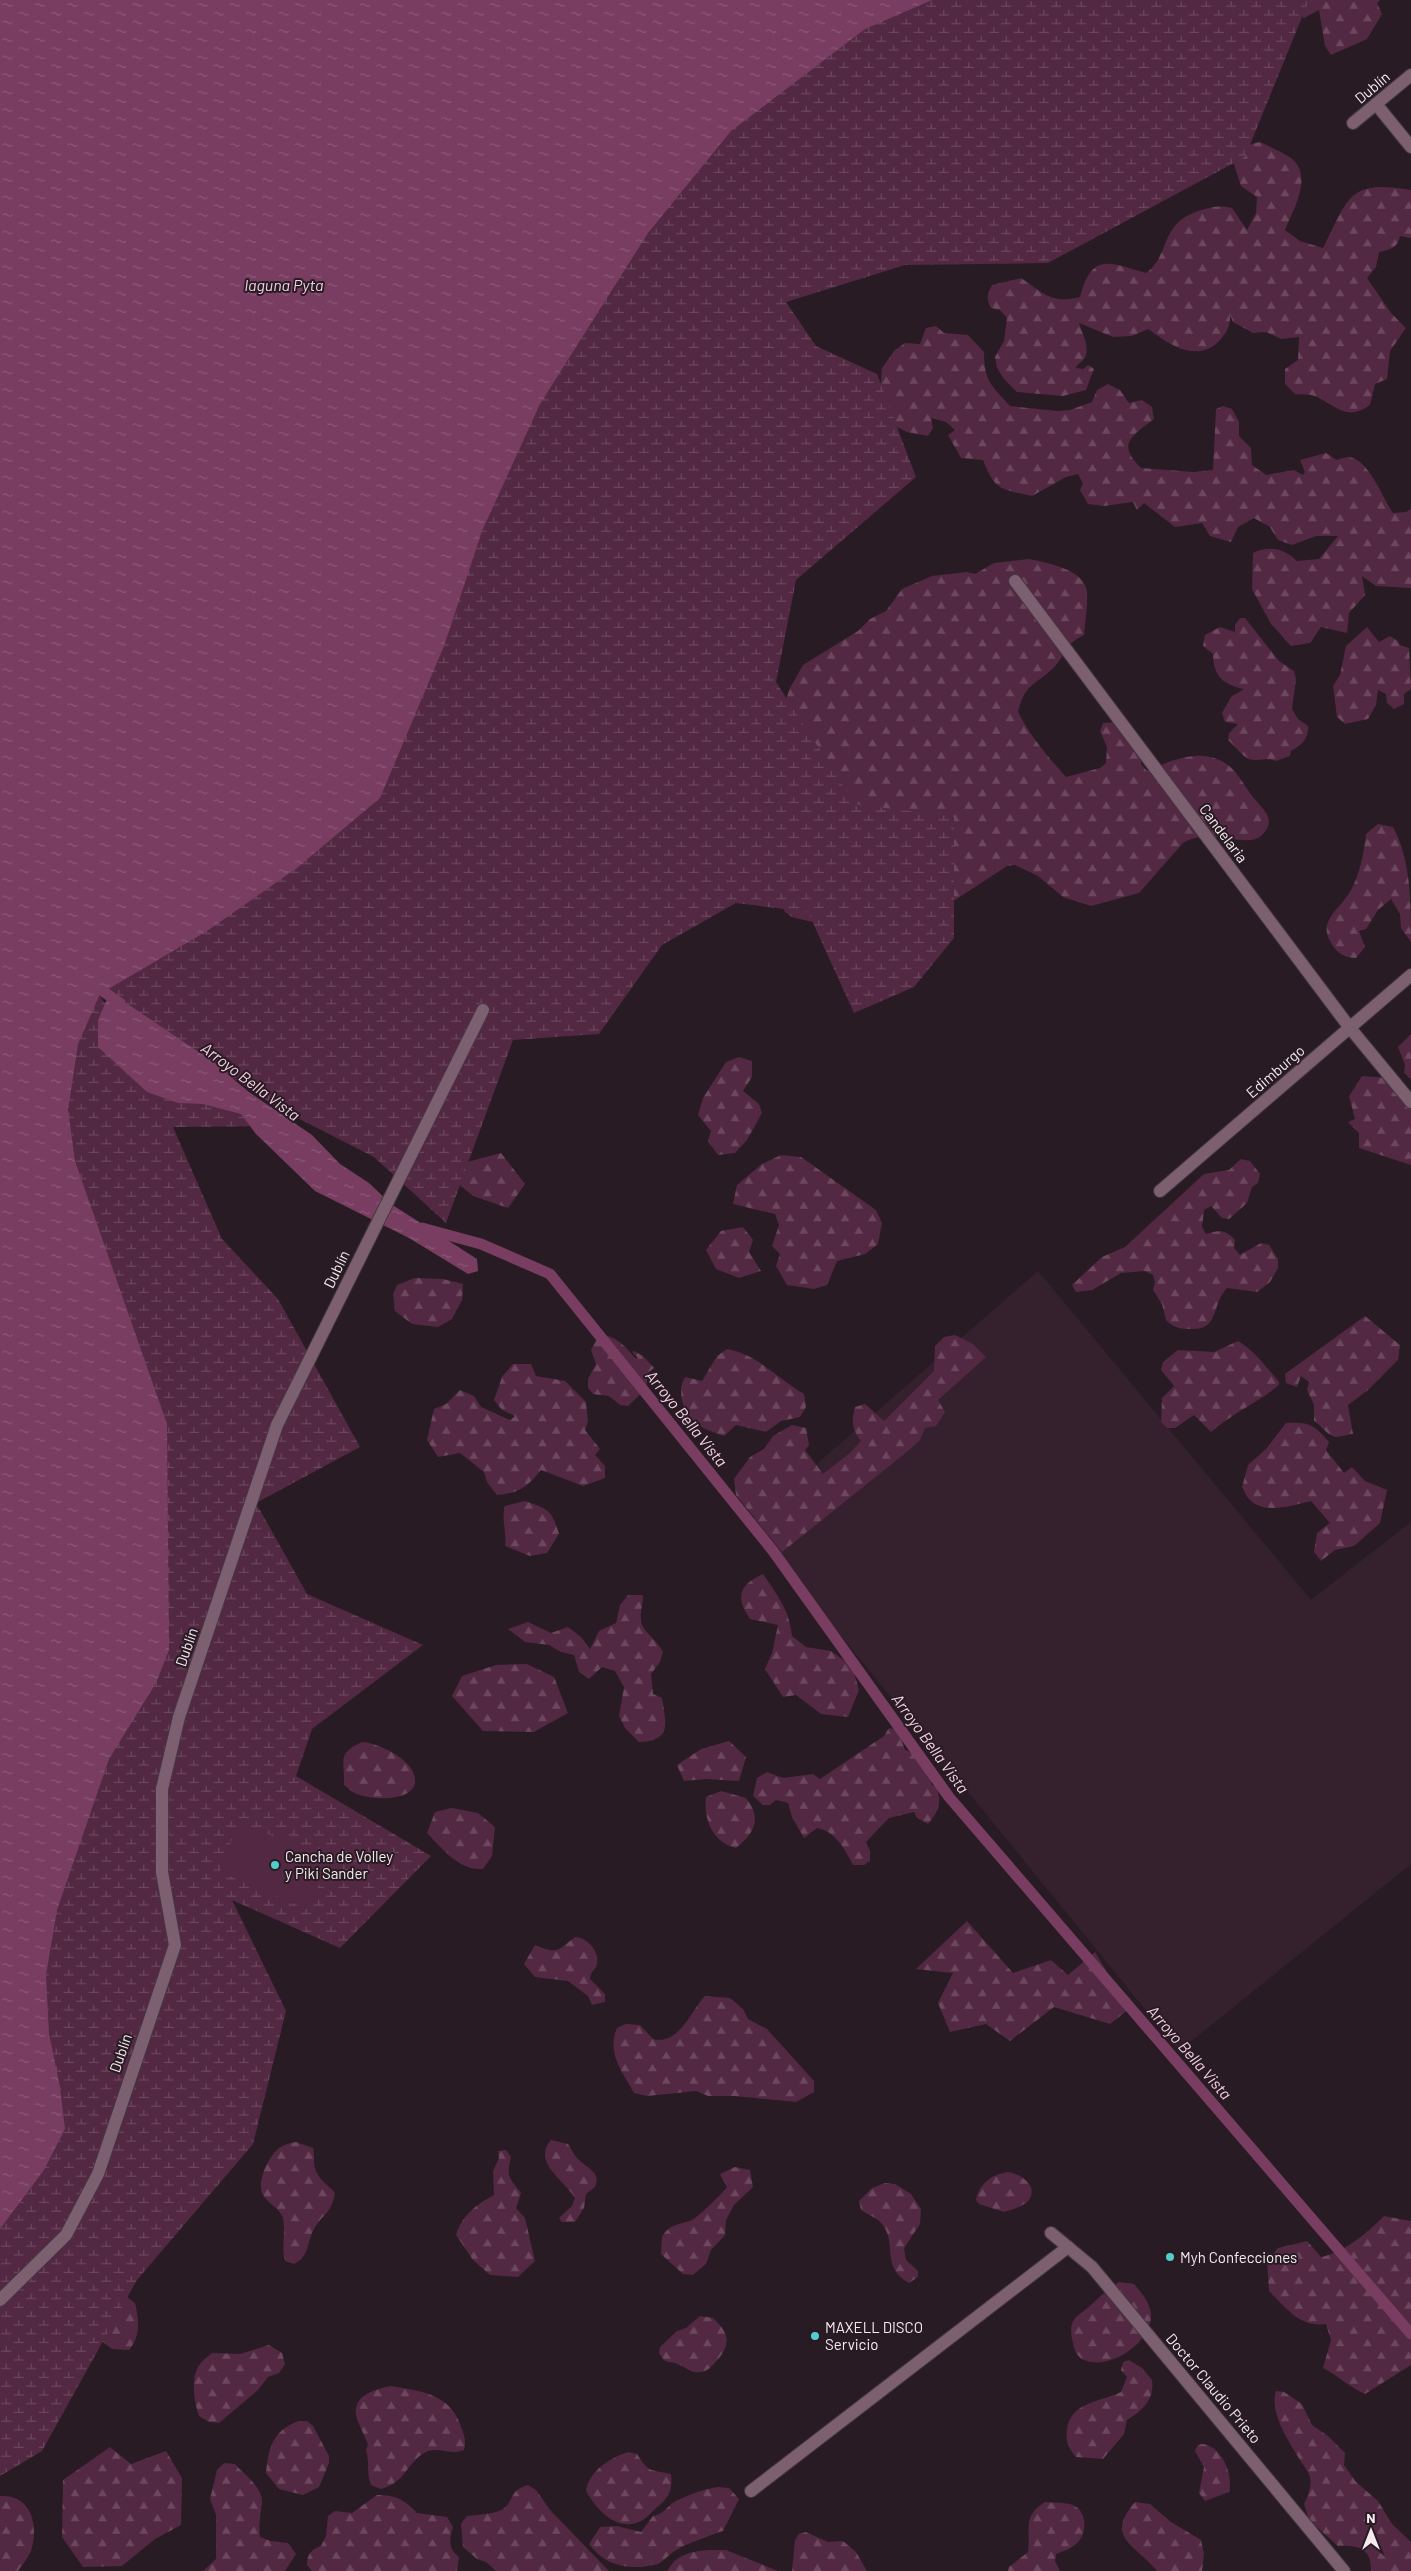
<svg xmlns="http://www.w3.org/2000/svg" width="1411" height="2571" viewBox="0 0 1411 2571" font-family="Barlow,sans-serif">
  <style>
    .built { fill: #35212d }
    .forest { fill: url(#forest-firs) }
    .wetland { fill: url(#wetland-marsh) }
    .garden { fill: #522842 }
    .water { fill: url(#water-ripples) }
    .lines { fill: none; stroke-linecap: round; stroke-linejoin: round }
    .stream { stroke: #783d61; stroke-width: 11 }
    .minor-casing { stroke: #453840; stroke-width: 14 }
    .minor { stroke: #7c6070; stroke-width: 12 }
    .poi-dot { fill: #52cdcc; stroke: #291b23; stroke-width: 2 }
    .labels { text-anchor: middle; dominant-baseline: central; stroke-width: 4; stroke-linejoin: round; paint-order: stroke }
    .street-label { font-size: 15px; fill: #f4eaef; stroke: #291b23 }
    .poi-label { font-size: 15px; fill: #f4eaef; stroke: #291b23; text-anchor: start }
    .water-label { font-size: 16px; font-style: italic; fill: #f5d0e4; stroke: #291b23 }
  </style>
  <defs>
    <pattern id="forest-firs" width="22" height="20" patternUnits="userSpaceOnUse" patternTransform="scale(1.25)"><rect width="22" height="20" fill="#522842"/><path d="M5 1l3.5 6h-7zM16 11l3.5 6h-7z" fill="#6c475e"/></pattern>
    <pattern id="wetland-marsh" width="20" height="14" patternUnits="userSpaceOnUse" patternTransform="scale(1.25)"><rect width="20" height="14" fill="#522842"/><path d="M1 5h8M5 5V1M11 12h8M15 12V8" fill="none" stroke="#6c475e"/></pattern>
    <pattern id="water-ripples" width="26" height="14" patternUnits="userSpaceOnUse" patternTransform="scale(1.25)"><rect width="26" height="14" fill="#783d61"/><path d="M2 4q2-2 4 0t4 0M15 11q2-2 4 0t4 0" fill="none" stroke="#8c5978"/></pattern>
  </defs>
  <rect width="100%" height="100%" fill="#291b23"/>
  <!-- built -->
  <polygon class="built" points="1038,1271 1311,1600 1411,1522 1411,1864 1179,2051 749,1523"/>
  <!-- forest -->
  <g class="forest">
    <polygon points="1281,0 1380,0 1377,3 1382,14 1367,39 1331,55 1325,46 1319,10 1304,18"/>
    <path d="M1260,142C1270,147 1282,152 1291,158C1314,176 1293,210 1285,230L1300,241L1323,248C1349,198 1347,179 1411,190V238L1400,236C1398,248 1390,250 1379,252L1376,267L1367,278L1391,313L1406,328L1390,351L1387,379L1375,384L1370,405C1346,422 1337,406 1315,396C1310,394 1301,395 1295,394L1285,384V369L1298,360L1299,337L1281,339L1266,332L1253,333L1233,322L1230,315C1230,326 1228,330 1221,339C1199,364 1171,346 1148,329L1132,336L1113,337L1079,323C1082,332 1091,349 1084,359C1081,363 1078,363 1076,368L1083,369L1088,365L1094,369L1086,390L1063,396L1017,392L1004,379L997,368L995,357L1004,341L1007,318L1000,310L991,308C986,298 987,294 992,285L1021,278C1044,294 1052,304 1080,297C1092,251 1110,263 1146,273C1171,255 1159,224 1198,211C1211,207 1219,205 1232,208L1247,230L1256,213L1257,197L1241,186L1232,158L1238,147Z"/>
    <path d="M936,326L944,333L968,335L984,352C984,381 991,385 1010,406L1058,411L1070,410L1092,402L1097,390L1108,384L1120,390L1129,403L1142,400L1152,407L1154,419C1132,436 1116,444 1141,468L1194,472L1213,470L1216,409L1223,406L1232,409L1239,422V436L1251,448L1252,465L1266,475L1294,470L1303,475L1305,472L1300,460L1326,453L1337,460C1340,459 1346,457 1349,457C1369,459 1383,499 1393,513L1406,512L1411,509V588L1376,586L1362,576L1365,595L1349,613L1347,633L1321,627L1310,643L1291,646L1271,624L1252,589L1253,553C1269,545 1285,549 1297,561L1319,559L1338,536H1316L1292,545L1278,540L1270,527L1254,518L1238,527L1231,542L1210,536L1202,523L1175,527L1144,503L1137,510L1133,502L1104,506L1088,504L1080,490L1083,483L1078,474L1066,477L1032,496C1001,489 995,491 983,460L961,458L948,435L955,430L946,422L931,418L933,428L928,436L907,432L895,426L880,392L882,368L895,350L905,343L920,344L926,328Z"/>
    <path d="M1029,559C1047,563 1085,569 1087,592C1088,606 1085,621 1084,635C1063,646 1069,650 1056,665C1037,686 1026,680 1018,712C1031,737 1047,756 1066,777L1100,768L1106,763L1107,747L1100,731L1103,723L1120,722L1142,747L1141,764L1147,771C1168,762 1191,751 1214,758C1235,764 1241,782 1253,797C1262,809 1279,819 1261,836C1247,849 1209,826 1183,843L1139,893L1091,906L1063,897L1038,876L1015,865L1007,866L946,906L816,923L792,917L785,912L777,897L782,711L790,688L803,665L858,631L870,619L886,611L902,589L932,576L967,572L975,574L994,563Z"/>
    <path d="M1240,618H1245L1279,661L1294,671L1296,679L1292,709L1298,719L1308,726C1309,738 1302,745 1291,751L1290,756L1276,761C1268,757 1258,762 1249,759C1242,756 1234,745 1228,740L1229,733L1238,724L1225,722L1222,713L1231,697L1244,689C1223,685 1213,675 1213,654L1203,646L1205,635L1220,627L1235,632V625Z"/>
    <polygon points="1367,627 1379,642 1390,636 1398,641 1400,645 1409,648 1411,689 1404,694 1404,704 1394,709 1387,703 1386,694 1378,690 1376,705 1368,719 1345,724 1337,717 1333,686 1340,675 1346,646"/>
    <path d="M1378,824L1393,827C1411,860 1411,902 1411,942L1401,928L1400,914L1391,899L1378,910L1366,929L1359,931L1365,947L1356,958C1346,958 1338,954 1333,946C1315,920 1340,911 1351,890C1360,874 1364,852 1366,834Z"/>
    <polygon points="1411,1034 1411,1079 1404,1073 1405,1065 1398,1047"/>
    <polygon points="739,1057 752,1061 752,1077 743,1091 759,1104 762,1113 747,1140 735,1153 718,1155 708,1141 711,1131 698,1115 703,1098 726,1062"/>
    <polygon points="1362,1076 1388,1078 1411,1101 1411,1165 1359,1148 1359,1133 1348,1122 1355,1119 1349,1096"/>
    <polygon points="501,1153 525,1184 508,1208 473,1196 456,1182 460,1164"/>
    <polygon points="781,1155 801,1157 876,1210 882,1223 878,1244 865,1254 837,1261 827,1285 814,1289 787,1285 776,1266 780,1254 772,1246 779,1225 775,1214 733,1204 737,1185 762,1164"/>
    <path d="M1241,1159L1250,1161L1260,1174L1258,1183L1252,1187L1247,1203L1229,1219L1222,1218L1211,1206L1204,1210L1202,1227L1206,1234C1218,1230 1226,1229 1235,1240L1234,1248L1240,1255L1261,1243L1269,1245L1278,1259V1268L1270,1282L1257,1292L1227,1288C1210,1307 1220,1330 1191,1329C1180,1329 1174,1328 1166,1320L1162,1304L1153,1290L1155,1282L1153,1275L1145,1271L1121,1273L1092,1290L1076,1292L1072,1285L1102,1257L1125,1247L1204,1174L1229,1170Z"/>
    <polygon points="743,1227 753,1240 749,1252 761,1271 739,1278 716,1269 706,1250 721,1231"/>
    <polygon points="415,1278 443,1279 463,1284 462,1300 452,1319 438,1327 412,1324 395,1311 393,1294 397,1285"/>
    <path d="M1365,1316L1400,1345L1398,1360L1368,1390L1348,1405L1353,1434C1348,1434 1341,1437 1337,1437C1328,1437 1321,1425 1314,1421V1405L1307,1390L1309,1382L1301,1376L1297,1387L1286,1383L1285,1374Z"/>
    <path d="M599,1335C615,1334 626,1347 636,1359L638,1358L632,1352L634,1351L643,1356L654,1368L648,1373L646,1389L628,1406L620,1405L609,1396L593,1394L588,1388V1379L596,1364L591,1350Z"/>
    <path d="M955,1335L973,1344L986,1357L938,1400L945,1412L936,1426L925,1428L920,1440L908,1451L782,1552L736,1495L734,1479L750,1457L764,1449L773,1436L792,1425L806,1428L809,1445L805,1450L823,1474L850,1453L861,1441C852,1429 851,1422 855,1407L865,1404L884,1421L934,1371L935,1346L944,1337Z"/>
    <path d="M1238,1341C1254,1350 1267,1368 1279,1382V1385C1257,1403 1231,1414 1211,1432L1194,1415L1175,1428H1167L1161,1422L1162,1398L1174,1386L1161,1370L1163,1362L1178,1350L1214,1352Z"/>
    <path d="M727,1349C757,1354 778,1379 804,1394L806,1407L800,1417L781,1421L766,1432L736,1425L724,1436C717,1433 708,1431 702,1427C685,1418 675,1393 685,1377L702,1381L717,1356Z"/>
    <path d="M513,1364H531L536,1376L565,1381L586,1402L588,1422L585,1430L600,1449L595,1455L605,1466V1478L583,1486L541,1470C527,1487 520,1493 497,1495L487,1482L484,1472L460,1453L438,1457L427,1440L434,1409L446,1404L460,1390L474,1396L481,1407L510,1420L515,1416L502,1410L494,1400L502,1377Z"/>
    <path d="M1286,1423C1310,1422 1314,1425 1329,1442L1326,1450L1344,1473L1352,1467L1365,1481L1387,1490L1380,1523L1354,1546L1335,1550L1321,1561L1314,1552L1317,1533L1330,1523L1311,1501C1294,1505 1265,1515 1250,1500C1247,1497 1244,1491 1242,1487L1248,1465L1266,1449Z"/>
    <path d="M525,1501C548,1509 552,1510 559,1534L547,1553L530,1556L505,1546C507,1532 501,1520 505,1506Z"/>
    <path d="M763,1574C777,1594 790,1612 792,1636L806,1647L831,1651L852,1666L859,1690L848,1717L821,1714L796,1695L783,1697L765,1669L772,1653L778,1625L750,1619C735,1597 739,1585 763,1574Z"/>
    <path d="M628,1595H643C643,1604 640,1611 641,1620C641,1630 657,1640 663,1652L660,1662L651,1674L653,1694L662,1698C666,1724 672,1741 639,1742L625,1728L619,1716L624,1687L615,1671L602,1667L589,1679L579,1672L574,1655L561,1652L549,1645L525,1642L508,1629L528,1622L551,1633L568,1627L581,1637L590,1649L599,1631L616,1623L620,1605Z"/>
    <polygon points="527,1664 554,1677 568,1713 534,1732 483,1731 452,1696 462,1676 496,1665"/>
    <path d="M889,1728L898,1730L905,1750C919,1754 927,1762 934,1774L931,1784L936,1787C943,1802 938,1813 928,1824L917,1818L914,1812L889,1818L866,1842L870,1851V1861L864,1865H853C845,1849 835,1831 817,1828L804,1838L792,1817L788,1803L776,1800L770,1805H763L753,1796L757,1778L767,1772L783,1778L813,1774L820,1779L884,1736Z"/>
    <polygon points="729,1741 746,1757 739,1781 706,1779 684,1781 677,1765 701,1749"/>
    <path d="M362,1742C379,1743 414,1760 415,1779C417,1802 374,1800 360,1795C354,1794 349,1789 344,1785C345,1760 336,1754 362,1742Z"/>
    <path d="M721,1791L746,1798C762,1818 755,1833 736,1848C713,1843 703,1819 706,1797Z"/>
    <path d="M452,1808L478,1813L495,1827L492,1856L483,1869C459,1871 442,1848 427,1833L435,1812Z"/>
    <polygon points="967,1921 1013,1973 1051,1960 1068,1975 1095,1952 1129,2009 1110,2024 1054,2007 1010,2041 986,2024 950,2032 938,2003 953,1973 916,1969"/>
    <path d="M575,1937C587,1937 600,1952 597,1964C595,1970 590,1972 590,1979L605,1994V2002L592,2005L588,1996L568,1981L535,1977L524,1964L535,1945C558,1955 558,1950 575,1937Z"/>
    <path d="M705,1996L730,1998L743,2009L748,2019L767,2029L814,2081V2092L796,2102L734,2096H708L696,2091L647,2096L634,2093C623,2072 606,2054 617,2028L626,2024L640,2025L653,2039C679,2046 692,2009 705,1996Z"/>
    <path d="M551,2140L568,2144C572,2149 573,2154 577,2158C586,2168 602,2172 595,2187L586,2194L584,2208L575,2222H562L559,2218L572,2206L575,2198C563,2179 532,2162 551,2140Z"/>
    <path d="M296,2142L313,2148C315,2155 313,2162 315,2168C317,2178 329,2186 335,2193C331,2216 321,2214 313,2231C307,2243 309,2257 294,2264L285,2261C281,2246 286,2232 283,2218C279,2207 268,2204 263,2195C256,2183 268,2157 278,2149C283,2145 289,2143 296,2142Z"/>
    <path d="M506,2150L511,2157C506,2178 509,2177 521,2193L516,2208L525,2218L535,2261L518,2277L490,2275L473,2260L456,2235C462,2215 477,2204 494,2195L493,2171L499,2158L498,2151Z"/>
    <path d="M735,2167L750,2170L753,2187L734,2205L726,2220L725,2235L711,2250L706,2264L693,2275L683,2274L661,2254L662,2237C670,2223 680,2225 692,2220C698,2217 723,2193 727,2187L720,2174Z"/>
    <path d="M1007,2172C1019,2173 1039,2185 1029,2200C1024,2206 1012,2210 1004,2212L979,2204L976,2200C979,2184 991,2175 1007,2172Z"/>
    <path d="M885,2183L895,2184L911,2194L921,2209L920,2224L904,2248L906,2260L918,2271V2277L909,2283C880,2267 898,2244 882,2224C876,2217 868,2215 861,2210L859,2201L872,2188Z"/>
    <path d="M1384,2216L1411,2221V2365L1365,2394C1349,2387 1339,2376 1323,2368L1331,2340L1326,2324C1300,2328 1286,2308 1269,2291L1267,2261L1278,2248L1307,2241L1321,2257C1345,2252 1367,2233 1384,2216Z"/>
    <path d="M1119,2282L1134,2284C1141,2292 1150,2303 1151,2314C1153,2342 1108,2373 1082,2359C1075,2355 1074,2347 1072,2339C1068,2316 1079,2317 1092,2304C1101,2295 1109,2289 1119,2282Z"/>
    <path d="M112,2294L127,2297L135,2303C139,2321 141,2335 129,2350L112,2349L103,2342Z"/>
    <path d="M700,2316L713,2318C732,2335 730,2347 714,2364C710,2368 707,2371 701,2372C690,2374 685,2366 675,2363C671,2362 668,2363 664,2360L659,2353L660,2347L677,2331L686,2328Z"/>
    <path d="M269,2345L282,2353L285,2364L279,2373L268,2377L258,2390L219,2423L209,2422L199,2416C194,2402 190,2377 200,2364C203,2360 208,2356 212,2353L240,2354Z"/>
    <path d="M1129,2360L1142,2368L1152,2380C1155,2399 1142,2411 1127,2420L1124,2434L1103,2459L1076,2457C1069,2449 1065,2441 1067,2429C1071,2402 1100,2402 1121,2392L1127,2377L1121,2370L1123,2362Z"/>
    <path d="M391,2386C419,2391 449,2393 460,2424C463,2434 467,2439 464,2450C451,2456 438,2446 426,2452C406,2462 408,2481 381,2489L371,2485C366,2472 370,2462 366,2450L368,2445C365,2435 358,2425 356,2415C353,2395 376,2389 391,2386Z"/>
    <path d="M1276,2391L1284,2392L1302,2404L1312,2425L1328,2436L1345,2453L1344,2465L1356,2482L1378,2501L1392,2524L1411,2542V2571H1371C1372,2548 1357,2545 1338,2546L1309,2520L1304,2504C1308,2496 1312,2486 1310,2477C1309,2472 1303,2465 1300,2460C1289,2442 1269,2412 1276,2391Z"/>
    <path d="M299,2421H307L313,2426L329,2456V2463L319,2487L303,2495L279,2489L266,2473C268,2448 273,2430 299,2421Z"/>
    <path d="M1201,2444C1221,2444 1234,2475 1229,2492L1205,2501L1199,2493L1204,2467L1195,2451L1197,2446Z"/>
    <polygon points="110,2447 131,2464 166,2451 182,2478 181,2525 155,2539 122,2566 83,2567 62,2537 63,2480"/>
    <path d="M628,2452L637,2454C649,2473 649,2469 671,2474C673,2491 668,2499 655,2509C649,2515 644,2521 636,2523C614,2530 595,2507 586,2491C589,2471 610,2458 628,2452Z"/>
    <path d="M224,2463L235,2464C244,2474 263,2488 262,2502C261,2514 258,2524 260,2537L271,2541L288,2543L296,2554L285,2571H203L216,2559V2515L210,2499L217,2470Z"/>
    <path d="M528,2485L536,2490L550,2510L609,2571H496L486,2562L477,2559L463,2547L461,2524L467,2516C476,2515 496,2514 503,2509C516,2499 508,2491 528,2485Z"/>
    <path d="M718,2487L729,2488L739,2499L723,2531C709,2536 685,2544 673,2552C668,2556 663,2561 658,2564C630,2571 606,2567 589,2544L600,2527L617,2526L641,2532L653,2516C665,2514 666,2506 676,2501C689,2495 703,2489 718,2487Z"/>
    <path d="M377,2495C395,2495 404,2499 417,2513L447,2517L453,2527C449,2540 448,2548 459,2557L457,2571H312L307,2565C307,2554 311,2550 321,2546L326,2536L328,2516L335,2511L352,2513Z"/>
    <path d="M0,2496C32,2494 39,2526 31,2551C28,2558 22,2565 18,2571H0Z"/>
    <path d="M1045,2502C1053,2503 1065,2502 1073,2505C1087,2511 1088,2533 1077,2543C1072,2549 1063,2551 1056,2554L1055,2561L1060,2571H1008L1009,2567L1028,2552C1031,2529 1022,2516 1045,2502Z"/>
    <path d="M1135,2502L1150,2504L1171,2522L1201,2540L1204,2554L1202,2571H1157C1135,2544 1104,2538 1135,2502Z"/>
    <polygon points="806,2532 828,2542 843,2541 856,2552 867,2571 792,2571 795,2540 799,2534"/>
    <path d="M708,2550H726L778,2571H667C677,2554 689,2552 708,2550Z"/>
  </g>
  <!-- wetland -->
  <g class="wetland">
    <polygon points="0,0 1309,0 1245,157 1048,263 905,265 786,302 816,346 877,374 916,477 796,580 776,682 855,804 954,817 954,938 914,987 854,1013 808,912 736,903 662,945 599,1034 513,1040 446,1223 374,1157 278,1108 104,994 0,837"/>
    <polygon points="0,846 104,1002 279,1126 173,1127 222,1239 278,1299 360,1447 256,1503 307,1594 423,1645 312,1729 296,1776 431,1856 340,1948 232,1900 286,2011 253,2144 137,2280 42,2451 0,2476"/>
  </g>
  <!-- garden -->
  <polygon class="garden" points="238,1823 330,1857 309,1910 220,1872"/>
  <!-- water -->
  <g class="water">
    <polygon points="0,0 932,0 865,29 731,131 648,233 540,404 482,531 444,646 380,798 297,868 207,931 100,994 78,1044 68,1110 75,1161 167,1424 169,1650 156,1683 109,1759 57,1910 46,1975 49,2034 60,2087 65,2129 44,2170 0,2229"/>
    <polygon points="110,992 209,1059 249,1092 312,1135 340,1164 369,1183 391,1204 477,1259 478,1271 468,1274 409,1238 315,1191 256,1134 241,1114 203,1104 178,1103 147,1092 98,1047 98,1020"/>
  </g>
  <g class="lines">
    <!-- stream -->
    <g class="stream">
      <polyline points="104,992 120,1003"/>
      <polyline points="422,1228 481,1244 550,1274 773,1551 949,1797 1411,2334"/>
    </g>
    <defs>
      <g id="minor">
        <polyline points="1376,104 1411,147"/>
        <polyline points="1353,123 1411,75"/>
        <polyline points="1015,581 1350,1028 1411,1102"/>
        <polyline points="1160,1191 1411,975"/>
        <polyline points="1051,2233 1092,2267 1344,2571"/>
        <polyline points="0,2300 66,2235 98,2174 175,1945 162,1872 162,1789 179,1717 277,1425 483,1010"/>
        <polyline points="751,2491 1068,2247"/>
      </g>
    </defs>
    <!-- minor casing -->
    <use href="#minor" class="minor-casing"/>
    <!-- minor -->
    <use href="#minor" class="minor"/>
  </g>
  <!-- markers -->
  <g class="poi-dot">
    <circle cx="275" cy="1865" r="5"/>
    <circle cx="1170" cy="2257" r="5"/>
    <circle cx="815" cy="2336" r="5"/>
  </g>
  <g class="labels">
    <!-- street labels -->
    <g class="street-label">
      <text transform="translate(1372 87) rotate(-40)">Dublín</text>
      <text transform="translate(1224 833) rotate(53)">Candelaria</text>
      <text transform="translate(1275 1071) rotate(-41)">Edimburgo</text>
      <text transform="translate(336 1269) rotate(-64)">Dublín</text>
      <text transform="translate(186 1647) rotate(-71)">Dublín</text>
      <text transform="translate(120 2053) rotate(-71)">Dublín</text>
      <text transform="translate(1214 2388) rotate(50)">Doctor Claudio Prieto</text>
    </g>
    <!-- poi labels -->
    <g class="poi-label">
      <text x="285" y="1856">Cancha de Volley<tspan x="285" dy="17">y Piki Sander</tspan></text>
      <text x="1180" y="2257">Myh Confecciones</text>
      <text x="825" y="2327">MAXELL DISCO<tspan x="825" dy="17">Servicio</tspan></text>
    </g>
    <!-- water labels -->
    <g class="water-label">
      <text x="284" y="284">laguna Pyta</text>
      <text transform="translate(251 1081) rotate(37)">Arroyo Bella Vista</text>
      <text transform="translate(687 1418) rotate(51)">Arroyo Bella Vista</text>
      <text transform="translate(931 1743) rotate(54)">Arroyo Bella Vista</text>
      <text transform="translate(1190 2052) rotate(49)">Arroyo Bella Vista</text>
    </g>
  </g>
  <!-- north arrow -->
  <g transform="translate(1371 2531)" stroke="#291b23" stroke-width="4" paint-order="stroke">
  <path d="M0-4L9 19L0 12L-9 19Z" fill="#f4eaef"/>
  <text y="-8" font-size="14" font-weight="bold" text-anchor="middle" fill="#f4eaef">N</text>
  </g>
</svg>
